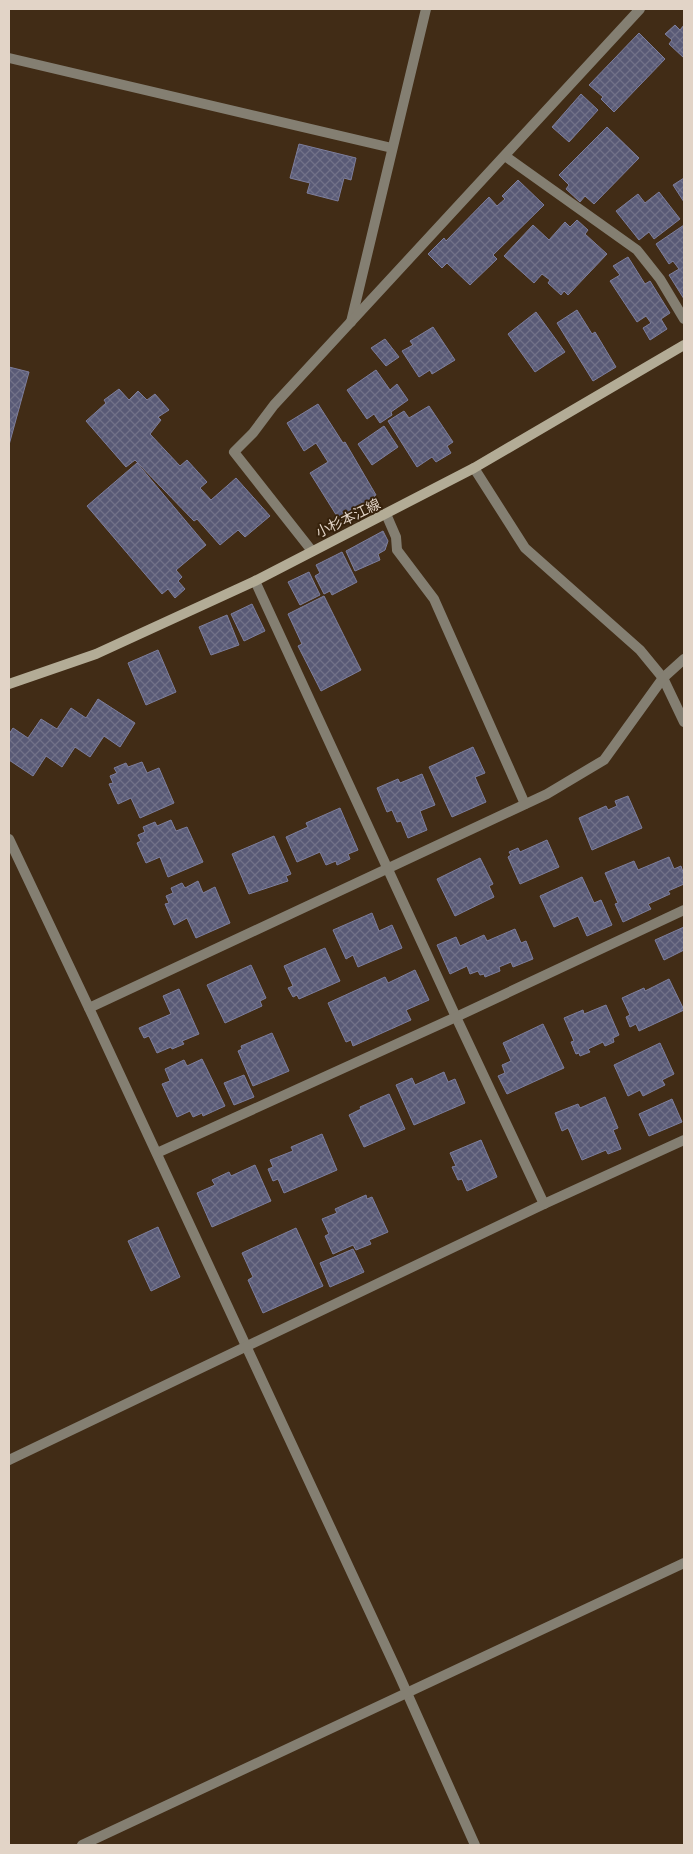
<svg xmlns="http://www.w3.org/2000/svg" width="693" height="1854" viewBox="0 0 693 1854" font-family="'Libre Baskerville','Noto Sans JP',serif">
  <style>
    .building { fill: url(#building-cross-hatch); stroke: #7d7e9c }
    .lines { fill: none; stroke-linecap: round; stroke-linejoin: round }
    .minor { stroke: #847f72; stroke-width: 10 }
    .tertiary { stroke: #847f72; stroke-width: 10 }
    .secondary { stroke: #b3ac96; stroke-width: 10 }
    .labels { text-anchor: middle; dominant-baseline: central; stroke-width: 4; stroke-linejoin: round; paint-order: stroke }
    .street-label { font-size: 14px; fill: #e2d4c7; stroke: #36220c }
  </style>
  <defs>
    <pattern id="building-cross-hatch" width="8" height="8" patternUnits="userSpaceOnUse" patternTransform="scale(1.25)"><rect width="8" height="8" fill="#595a76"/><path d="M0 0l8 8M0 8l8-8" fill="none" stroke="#717188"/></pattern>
  </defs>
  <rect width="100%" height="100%" fill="#412c16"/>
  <!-- building -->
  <g class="building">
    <polygon points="675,25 680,30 684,25 684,58 669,44 672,40 665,34"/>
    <polygon points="639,33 665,59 614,112 601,99 603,97 589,85"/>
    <polygon points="581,94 598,110 569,142 552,127"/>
    <polygon points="607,127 639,158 594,204 585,196 580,202 566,189 569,185 559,175"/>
    <polygon points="299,144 356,158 351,180 344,178 338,201 307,193 310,183 290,178"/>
    <polygon points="684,178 684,202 673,185"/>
    <polygon points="518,180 544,205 493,255 497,259 470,285 447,263 442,268 428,254 444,238 446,241 489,197 497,206 505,199 502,196"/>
    <polygon points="659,192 680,219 654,239 649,232 639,240 616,211 638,194 645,203"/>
    <polygon points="577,220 588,230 585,234 607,254 568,295 564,291 561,295 548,283 550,280 542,274 534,283 504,256 533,225 549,240 565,222 570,227"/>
    <polygon points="684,225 684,299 669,275 679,269 673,261 669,264 656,244"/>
    <polygon points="628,257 645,284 650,281 670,313 661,319 667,329 650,340 643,328 651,323 646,316 637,322 610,281 620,275 613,266"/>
    <polygon points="577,310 592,334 595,332 616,367 593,381 557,323"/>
    <polygon points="536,312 565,352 535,372 508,334"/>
    <polygon points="433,327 455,360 432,374 430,370 419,377 402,351 413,345 410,341"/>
    <polygon points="385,339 399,357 386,366 371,348"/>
    <polygon points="9,367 29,372 9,445"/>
    <polygon points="376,370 390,390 397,384 408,400 391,412 392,415 380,423 374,414 367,419 347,390"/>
    <polygon points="119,389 129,400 138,391 147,400 155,394 169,410 158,417 161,420 150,434 180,466 187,460 207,482 200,488 211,500 236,478 270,516 245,537 238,530 220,545 197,519 194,521 135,460 126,467 86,421 106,403 104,400"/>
    <polygon points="318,404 343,443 345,442 376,495 374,496 376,498 340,521 310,473 328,462 316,443 304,451 287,423"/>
    <polygon points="429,406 453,442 447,446 451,453 436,462 432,457 417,467 388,421 404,411 409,418"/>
    <polygon points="384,426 398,447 372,465 358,444"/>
    <polygon points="137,463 206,545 176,570 182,577 178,581 185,589 175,598 168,589 162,594 87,506"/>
    <polygon points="383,531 388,541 385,550 378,554 380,560 355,571 346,551"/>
    <polygon points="342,552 357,582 332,595 330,591 324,594 315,576 320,573 316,565"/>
    <polygon points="309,572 320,595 300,605 288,582"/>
    <polygon points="324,596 361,670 321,691 298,646 302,644 288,614"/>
    <polygon points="252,604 265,631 244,641 231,614"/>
    <polygon points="227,615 239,645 211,655 199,627"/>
    <polygon points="158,650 176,692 146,705 128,663"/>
    <polygon points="98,699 135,723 120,747 104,736 90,757 75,747 62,767 46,756 33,776 9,760 9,734 13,728 28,738 41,719 57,729 71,708 86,718"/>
    <polygon points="473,747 485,773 475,777 486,802 452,817 429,767"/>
    <polygon points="142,762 147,773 159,768 174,803 140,818 131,798 118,804 109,784 113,783 110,776 117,773 114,768 126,763 128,767"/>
    <polygon points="422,774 435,805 420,811 427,830 408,838 401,821 397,822 392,810 387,812 377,788 398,779 400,783"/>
    <polygon points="628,796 642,828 592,850 579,818 606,806 608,810 617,806 615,801"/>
    <polygon points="340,808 358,850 348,854 350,859 337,865 336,861 326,865 320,852 297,862 286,837 308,827 306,823"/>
    <polygon points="171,820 176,831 187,827 203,862 168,877 160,857 146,863 137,843 141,841 138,835 145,832 143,827 155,822 157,826"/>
    <polygon points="274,836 291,874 286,876 288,881 249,894 232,854"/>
    <polygon points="547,840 559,867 520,884 508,857 511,855 509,852 518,848 520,852"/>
    <polygon points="669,857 674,869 681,866 684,875 684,884 668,891 670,894 648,904 651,909 623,922 615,904 618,903 605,873 634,861 638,870"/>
    <polygon points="480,858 493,884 489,886 494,897 455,916 437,879"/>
    <polygon points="582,877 594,903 601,900 612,925 587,936 578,916 554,927 540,896"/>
    <polygon points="198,881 203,893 215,887 230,923 196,938 187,918 174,925 165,904 169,903 166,896 173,893 171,888 182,883 185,888"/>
    <polygon points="372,913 379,931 392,925 402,948 358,967 353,955 346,959 333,930"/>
    <polygon points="684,927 684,950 664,960 655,940"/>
    <polygon points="515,929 521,943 526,941 533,959 513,967 511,962 499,967 500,971 485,977 484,974 480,975 478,971 470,974 467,966 450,974 437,945 456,937 460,946 484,935 487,941"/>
    <polygon points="325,948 340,981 299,999 297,995 293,997 288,988 293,986 284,966"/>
    <polygon points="251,965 266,998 260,1001 262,1006 225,1023 207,985"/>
    <polygon points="415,970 429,1000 406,1010 411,1020 353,1046 351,1040 346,1042 328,1003 385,977 388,983"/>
    <polygon points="669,979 684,1010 639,1031 636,1024 630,1027 626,1017 630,1015 622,998 644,988 645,991"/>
    <polygon points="179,989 199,1034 182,1041 184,1044 172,1049 171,1047 157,1053 149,1036 144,1038 139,1028 171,1014 163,996"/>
    <polygon points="606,1005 619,1035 613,1038 614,1042 605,1046 603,1042 588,1049 590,1052 580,1056 579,1053 576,1054 571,1042 574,1041 564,1018 583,1010 584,1014"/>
    <polygon points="543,1024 564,1068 507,1094 498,1076 505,1073 502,1065 511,1061 503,1043"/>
    <polygon points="272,1033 289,1071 253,1086 238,1051 242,1049 241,1046"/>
    <polygon points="660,1043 674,1074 662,1080 665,1085 643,1096 640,1090 628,1096 614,1065"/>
    <polygon points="202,1059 225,1106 203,1116 202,1113 193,1117 190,1111 177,1117 162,1084 170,1081 165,1069 184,1060 187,1066"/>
    <polygon points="444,1072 448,1082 455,1079 465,1103 414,1125 396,1085 412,1078 415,1085"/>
    <polygon points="244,1075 254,1097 234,1105 224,1083"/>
    <polygon points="389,1094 405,1129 364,1147 349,1115 361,1109 360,1107"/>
    <polygon points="605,1097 618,1128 613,1130 621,1149 608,1154 606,1150 582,1160 568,1128 562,1131 555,1113 578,1104 580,1108"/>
    <polygon points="672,1099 682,1122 649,1136 639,1114"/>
    <polygon points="322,1134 337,1170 284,1193 278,1179 273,1181 268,1169 273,1167 270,1160 293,1151 291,1147"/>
    <polygon points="481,1140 497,1177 467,1191 462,1179 458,1180 452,1167 456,1166 450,1153"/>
    <polygon points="255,1165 271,1201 212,1227 197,1193 215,1185 212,1180 229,1172 231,1176"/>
    <polygon points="366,1195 367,1199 372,1197 388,1232 369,1240 371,1244 356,1250 353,1245 333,1254 325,1236 329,1234 322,1219 337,1213 335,1209"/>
    <polygon points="158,1227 180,1277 151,1291 128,1241"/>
    <polygon points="296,1228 323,1286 263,1313 248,1280 253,1277 242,1253"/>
    <polygon points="353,1249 364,1272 330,1287 320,1263"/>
  </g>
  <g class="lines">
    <!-- minor -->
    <g class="minor">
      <polyline points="9,58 392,148"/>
      <polyline points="505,156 637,250 660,279 684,319"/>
      <polyline points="351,322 426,9"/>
      <polyline points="474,468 525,548 640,650 663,678 684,722"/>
      <polyline points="386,514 396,537 397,550 434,599 525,804"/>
      <polyline points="312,551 234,452 253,433 274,405 640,9"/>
      <polyline points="255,581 456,1017 544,1204"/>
      <polyline points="9,839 89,1008 399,1675 475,1845"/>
      <polyline points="89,1008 547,794 604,760 663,678 684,659"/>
      <polyline points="157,1153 456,1017 684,910"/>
      <polyline points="9,1460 544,1204 684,1140"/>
    </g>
    <!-- tertiary -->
    <polyline class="tertiary" points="82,1845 684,1563"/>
    <!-- secondary -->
    <polyline class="secondary" points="9,684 96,654 255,581 474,468 684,345"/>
  </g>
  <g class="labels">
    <!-- street labels -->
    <g class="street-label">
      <text transform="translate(348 518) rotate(-26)">小杉本江線</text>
    </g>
  </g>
  <!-- border -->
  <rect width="693" height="1854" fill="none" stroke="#e2d4c7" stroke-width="20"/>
</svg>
